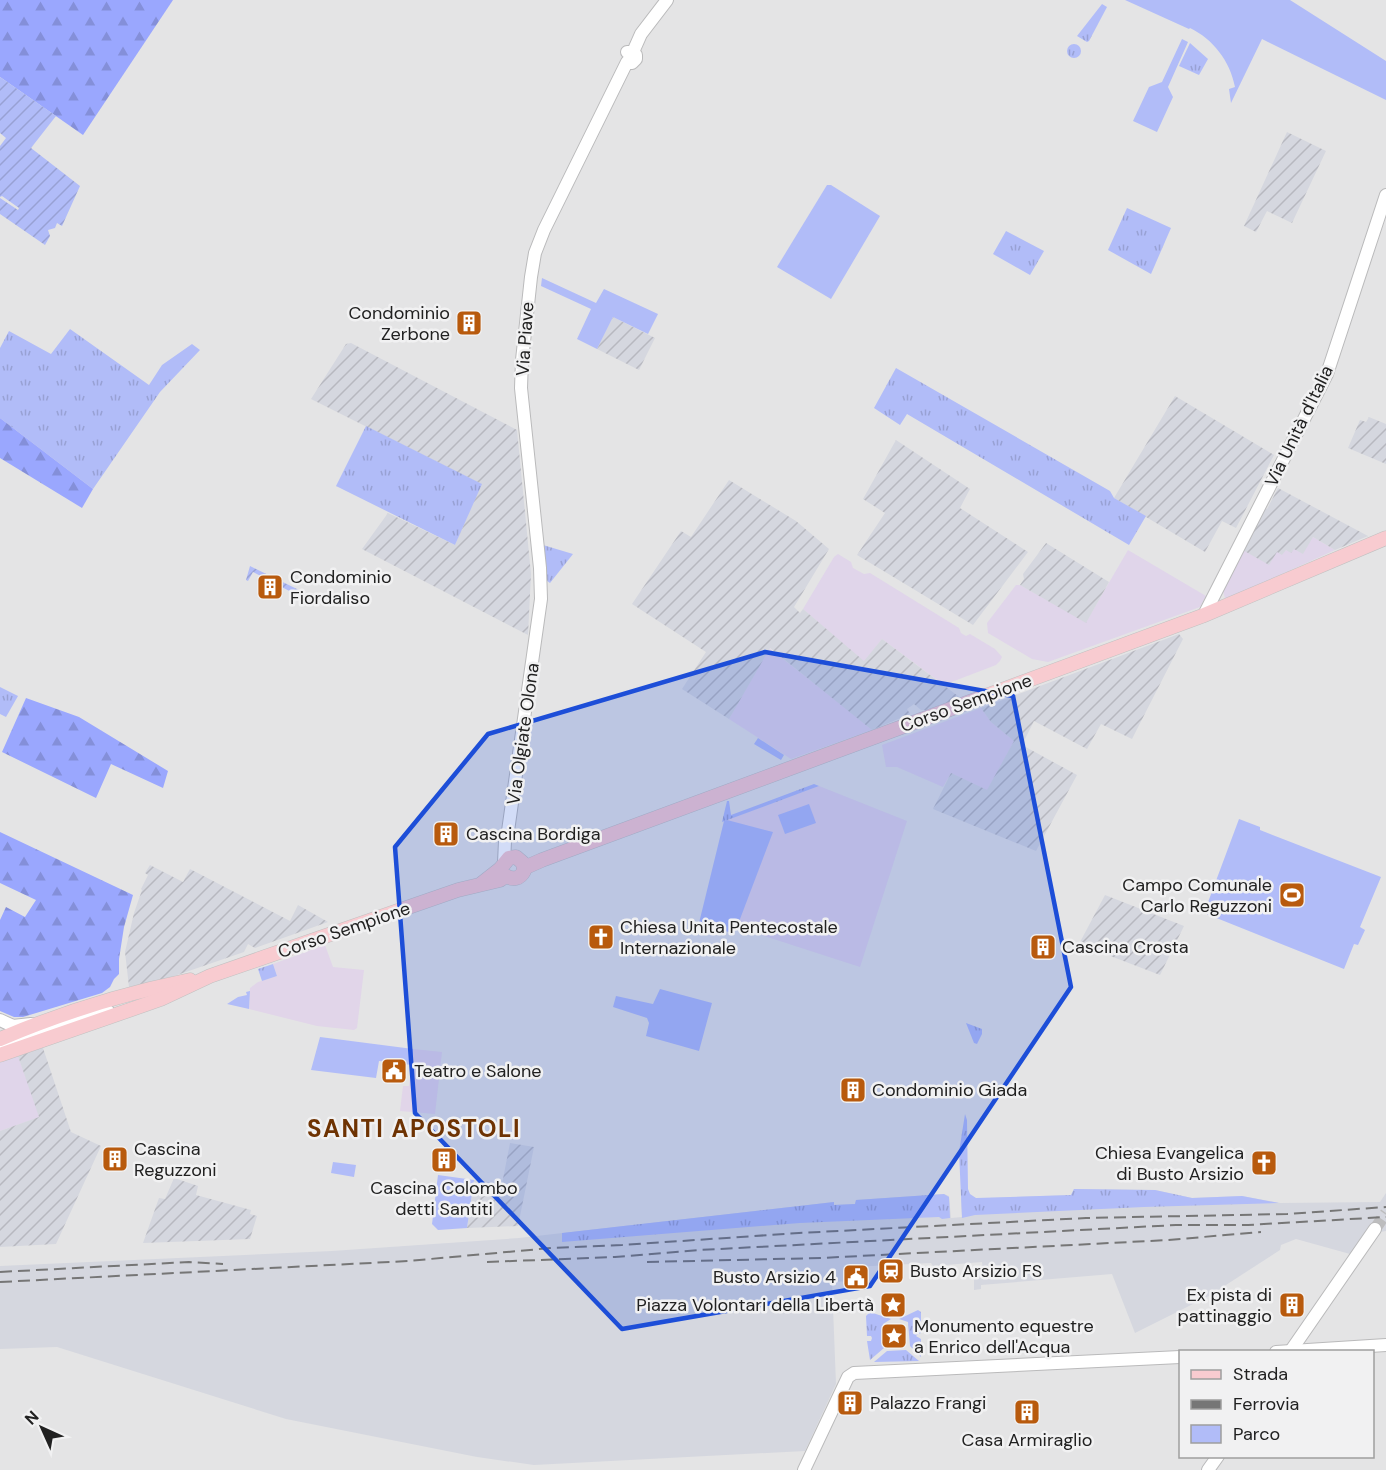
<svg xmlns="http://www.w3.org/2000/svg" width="1386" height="1470" viewBox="0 0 1386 1470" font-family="'DM Sans',sans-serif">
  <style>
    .commercial { fill: #e0d5ea }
    .industrial { fill: url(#industrial-furrows) }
    .education { fill: #e1d5e9 }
    .built { fill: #d5d7df }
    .grass { fill: url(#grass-tufts) }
    .forest { fill: url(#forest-firs) }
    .park { fill: #b1bcf8 }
    .garden { fill: url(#garden-furrows) }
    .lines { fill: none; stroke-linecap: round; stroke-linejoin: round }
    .secondary-tunnel { stroke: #bdbdbe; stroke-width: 12; stroke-dasharray: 12 6; stroke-linecap: butt }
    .secondary-casing { stroke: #bababb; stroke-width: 14 }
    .primary-casing { stroke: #c1c1c1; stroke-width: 15 }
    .secondary { stroke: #fff; stroke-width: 12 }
    .primary { stroke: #f8cbd0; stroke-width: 14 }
    .rail { stroke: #767676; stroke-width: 2; stroke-dasharray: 12 6; stroke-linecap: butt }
    .marked { fill: #1d4ed8; fill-opacity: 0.2; stroke: #1d4ed8; stroke-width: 4.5; stroke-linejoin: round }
    .labels { text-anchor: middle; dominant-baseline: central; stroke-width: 5; stroke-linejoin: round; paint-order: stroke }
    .poi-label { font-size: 18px; fill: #212121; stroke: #f1f1f2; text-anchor: start }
    .street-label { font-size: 18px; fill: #212121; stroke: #f1f1f2 }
    .district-label { font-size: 24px; font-weight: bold; letter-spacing: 1.5px; fill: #6e3303; stroke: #f1f1f2 }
  </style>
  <defs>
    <pattern id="industrial-furrows" width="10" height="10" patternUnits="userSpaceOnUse" patternTransform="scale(1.5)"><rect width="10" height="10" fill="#d5d7df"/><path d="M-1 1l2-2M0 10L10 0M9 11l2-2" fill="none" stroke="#b7b8bf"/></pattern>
    <pattern id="grass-tufts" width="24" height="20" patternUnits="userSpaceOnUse" patternTransform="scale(1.5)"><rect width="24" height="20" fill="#b1bcf8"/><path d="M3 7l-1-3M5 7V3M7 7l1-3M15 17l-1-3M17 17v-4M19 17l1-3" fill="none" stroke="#98a1d4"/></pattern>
    <pattern id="forest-firs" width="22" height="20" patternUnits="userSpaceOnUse" patternTransform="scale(1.5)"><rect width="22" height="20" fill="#9aa7fe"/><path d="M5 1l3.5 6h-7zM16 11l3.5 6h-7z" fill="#848fd9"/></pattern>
    <pattern id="garden-furrows" width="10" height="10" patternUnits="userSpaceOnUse" patternTransform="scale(1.5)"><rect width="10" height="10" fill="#b1bcf8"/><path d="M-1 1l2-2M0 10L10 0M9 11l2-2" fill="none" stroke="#98a1d4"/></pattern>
  </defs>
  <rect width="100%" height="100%" fill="#e4e4e5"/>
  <!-- commercial -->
  <g class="commercial">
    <polygon points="1313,537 1335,550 1227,599 1225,598 1223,591 1241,549 1277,552 1294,549"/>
    <polygon points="1128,550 1206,596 1200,607 1048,662 1032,659 988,633 987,623 1016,585 1020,585 1086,622"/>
    <polygon points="838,554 851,562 853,568 864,574 870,573 959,628 961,633 966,636 970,634 995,649 1002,657 1000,661 996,665 949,683 948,688 882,639 864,662 803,609 834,557"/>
    <polygon points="769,648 848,710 872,730 791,759 729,719"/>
    <polygon points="981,708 991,722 1014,741 987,791 951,773 943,787 897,767 886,767 882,745"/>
    <polygon points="17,1053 40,1117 0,1131 0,1059"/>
  </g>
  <!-- industrial -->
  <g class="industrial">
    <polygon points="1287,132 1326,151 1292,223 1267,211 1256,232 1244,226"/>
    <polygon points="613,317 655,338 639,370 597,349"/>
    <polygon points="351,343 517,430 531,574 528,635 362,549 388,513 455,545 481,484 311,399 346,344"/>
    <polygon points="1175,396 1274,455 1236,528 1222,521 1205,552 1114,498"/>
    <polygon points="1369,417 1386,424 1386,464 1348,448 1360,420 1366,422"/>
    <polygon points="896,440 970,489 960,508 1028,552 973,625 857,555 885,513 863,499"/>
    <polygon points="729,480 796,521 829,549 794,607 800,613 803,609 864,661 882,639 962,699 931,710 921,710 914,704 907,709 910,714 872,730 770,648 729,719 682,689 706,652 632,604 681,531 691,537"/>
    <polygon points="1278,488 1368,536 1335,550 1313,537 1303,554 1294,549 1291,553 1286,550 1282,555 1277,552 1269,565 1241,549 1263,506 1267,509"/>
    <polygon points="1046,543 1109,582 1086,623 1020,585 1024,579 1023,574"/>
    <polygon points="1179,634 1183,639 1132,739 1101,724 1087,749 1034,721 1022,745 1077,775 1036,851 933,809 951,773 987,790 1014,741 991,722 981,708"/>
    <polygon points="150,865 183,882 190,869 290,921 298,905 328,922 255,948 248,944 244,952 151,984 129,987 125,952 134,913 142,890 141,889 148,875 145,873"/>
    <polygon points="1105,895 1184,926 1160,975 1079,944"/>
    <polygon points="42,1045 71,1132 101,1146 56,1244 0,1247 0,1131 39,1117 17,1053"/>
    <polygon points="510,1143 534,1147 518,1226 467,1228 474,1180 502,1184"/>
    <polygon points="174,1178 198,1186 196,1195 251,1210 250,1214 257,1216 250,1239 143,1243 159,1198 165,1199"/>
  </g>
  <!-- education -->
  <g class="education">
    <polygon points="819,786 907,821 860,967 737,927 740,918 724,821"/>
    <polygon points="325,945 333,967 364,970 357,1028 354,1030 317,1026 249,1009 250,988 258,982 277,976 273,964"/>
    <polygon points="413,1049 442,1052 435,1114 400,1111 403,1086 409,1086"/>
  </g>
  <!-- built -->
  <polygon class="built" points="1074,1189 1155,1190 1192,1198 1242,1196 1280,1203 1380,1202 1386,1193 1386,1231 1380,1232 1370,1226 1350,1254 1296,1239 1281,1245 1280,1250 1209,1296 1135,1333 1112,1274 981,1285 981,1289 974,1290 974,1275 983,1271 982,1262 933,1266 931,1263 851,1267 851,1281 832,1282 836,1384 805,1451 534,1465 477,1457 286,1419 57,1347 0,1349 0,1266 332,1251 519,1238 834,1202 834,1205 855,1204 856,1200 944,1194 949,1196 951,1218 962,1217 961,1199 1071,1195"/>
  <!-- grass -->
  <g class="grass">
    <polygon points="1102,4 1107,7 1089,41 1087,42 1077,36"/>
    <polygon points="1190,43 1208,59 1199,75 1179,66"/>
    <circle cx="1074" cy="51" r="7"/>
    <polygon points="1127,208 1171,228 1151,274 1108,250"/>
    <polygon points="1006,231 1044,251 1030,275 993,254"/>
    <polygon points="70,329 149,385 162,365 192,344 200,350 160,392 93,489 0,418 0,348 9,331 51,354"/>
    <polygon points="896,368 1110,491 1114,498 1146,516 1129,545 907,414 900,425 874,408"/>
    <polygon points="366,426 482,484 455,545 336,486"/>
    <polygon points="543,545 573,554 550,583 547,581"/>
    <polygon points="0,687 18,696 6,717 0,714"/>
    <polygon points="758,738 784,755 781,760 754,744"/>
    <polygon points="814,784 819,786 722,822 727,801 729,801 731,815"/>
    <polygon points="273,964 277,976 262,981 258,969"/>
    <polygon points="250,991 249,1009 227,1004 238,997 247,995 246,992"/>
    <polygon points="966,1023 982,1029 982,1034 977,1044 974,1043"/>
    <polygon points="965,1114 967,1120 968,1189 970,1194 976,1198 1071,1195 1074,1189 1155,1190 1192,1198 1242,1196 1279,1203 1144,1207 975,1215 962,1218 959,1152"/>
    <polygon points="944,1194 949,1197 950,1218 942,1219 939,1217 800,1223 562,1242 562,1233 834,1202 834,1205 855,1204 856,1200"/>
    <polygon points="918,1310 921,1312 921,1333 918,1334 916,1336 921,1339 921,1357 910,1346 908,1322 899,1319"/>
    <polygon points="870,1312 891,1319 883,1324 884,1348 870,1360 867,1341 871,1341 872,1338 871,1336 867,1336 866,1316"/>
    <polygon points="906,1350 919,1361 874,1362 887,1351"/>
  </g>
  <!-- forest -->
  <g class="forest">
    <polygon points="0,0 173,0 83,135 0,77"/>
    <polygon points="0,418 93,489 82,508 0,458"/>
    <polygon points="26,698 79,717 168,771 163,788 111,764 96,798 2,752"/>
    <polygon points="0,832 133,895 124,927 119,959 119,974 114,979 110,987 102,993 23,1017 14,1017 0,1011 0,920 6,907 25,917 36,900 0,883"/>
  </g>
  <!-- park -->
  <g class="park">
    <path d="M1125,0H1290L1386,61V100L1262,39L1231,103L1229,89L1235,87C1230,61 1213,39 1190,28L1189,29Z"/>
    <polygon points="1182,39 1188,42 1168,87 1173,97 1157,132 1133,121 1149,87 1162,82"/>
    <polygon points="827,185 831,185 880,216 831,299 777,267"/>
    <polygon points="542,278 596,303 604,289 658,314 648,334 613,317 597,349 577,339 591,309 541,286"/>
    <polygon points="809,804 816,823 785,834 778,815"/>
    <polygon points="1239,819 1260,827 1260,830 1381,877 1360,927 1365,930 1358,945 1354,944 1344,969 1204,913"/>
    <polygon points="727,820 773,832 737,927 734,926 732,933 699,923 724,821"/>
    <polygon points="660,989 712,1003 699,1051 646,1036 649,1023 647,1018 613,1007 616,996 653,1004"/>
    <polygon points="320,1037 413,1049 412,1065 379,1061 376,1078 311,1070"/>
    <polygon points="333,1162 356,1165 354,1177 331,1173"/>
    <polygon points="438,1175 474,1180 467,1228 438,1230 432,1224"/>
  </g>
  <!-- garden -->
  <g class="garden">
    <polygon points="0,77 56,116 31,148 80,186 62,226 57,223 55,228 48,230 50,236 45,245 0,214 0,198 18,210 19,208 2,196 0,197 0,146 6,138 0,133"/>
    <polygon points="250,566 299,590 297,595 253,572 248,581 246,580"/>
  </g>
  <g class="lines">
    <!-- secondary-tunnel -->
    <polyline class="secondary-tunnel" points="1375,1229 1386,1213"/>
    <defs>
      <g id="secondary">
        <polyline points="627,52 633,52 641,34 667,0"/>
        <polyline points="1204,615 1327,374 1386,195"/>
        <polyline points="504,863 505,841 508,831 541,599 540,568 521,388 522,360 531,277 535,253 544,230 627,62 632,63 636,59 636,55 633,52"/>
        <polyline points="0,1020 13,1026 31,1024"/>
        <polyline points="1,1044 108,1011"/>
        <polyline points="1276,1352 1386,1345"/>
        <polyline points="1290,1352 1375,1229"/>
        <polyline points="804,1470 848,1377 854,1373 1180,1357"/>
        <polyline points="1208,1470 1218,1456"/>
      </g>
      <g id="primary">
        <polyline points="524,868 542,860 1202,616 1386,538"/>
        <path d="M0,1039C61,1013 125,993 190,980"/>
        <path d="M0,1055L161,999L210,976L458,890L500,880L506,876C513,880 520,879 524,871L523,863L516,857L509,858L500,869L481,884"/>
      </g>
    </defs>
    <!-- secondary casing -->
    <use href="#secondary" class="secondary-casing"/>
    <!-- primary casing -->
    <use href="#primary" class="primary-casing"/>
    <!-- secondary -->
    <use href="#secondary" class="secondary"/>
    <!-- primary -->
    <use href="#primary" class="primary"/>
    <!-- rail -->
    <g class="rail">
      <polyline points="487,1262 615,1257 700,1250 1176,1225 1248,1225 1386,1217"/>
      <polyline points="647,1262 821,1258 1168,1240 1261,1232"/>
      <polyline points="0,1272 189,1262 223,1264"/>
      <polyline points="0,1282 408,1261 551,1248 622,1245 799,1233 1086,1218 1287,1214 1386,1207"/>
    </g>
  </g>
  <!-- marked area -->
  <path class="marked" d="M765,652L1013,696L1071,987L870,1286L622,1329L415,1113L395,847L488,734Z"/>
  <!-- icons -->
  <defs>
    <symbol id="building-square" viewBox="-11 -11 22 22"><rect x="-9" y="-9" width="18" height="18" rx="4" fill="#b85a0d" stroke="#f1f1f2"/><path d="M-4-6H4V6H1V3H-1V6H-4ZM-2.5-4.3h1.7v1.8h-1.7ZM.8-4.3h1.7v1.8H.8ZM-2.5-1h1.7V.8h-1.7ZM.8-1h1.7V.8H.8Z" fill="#fff"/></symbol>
    <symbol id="stadium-square" viewBox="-11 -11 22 22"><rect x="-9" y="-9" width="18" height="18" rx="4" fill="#b85a0d" stroke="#f1f1f2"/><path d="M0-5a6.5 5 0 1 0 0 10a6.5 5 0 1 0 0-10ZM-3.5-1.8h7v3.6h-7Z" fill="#fff"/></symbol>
    <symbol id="church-square" viewBox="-11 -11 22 22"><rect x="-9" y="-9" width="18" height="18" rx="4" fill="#b85a0d" stroke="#f1f1f2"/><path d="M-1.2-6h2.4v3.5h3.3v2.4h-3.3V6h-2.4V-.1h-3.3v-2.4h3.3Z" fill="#fff"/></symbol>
    <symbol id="civic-square" viewBox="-11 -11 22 22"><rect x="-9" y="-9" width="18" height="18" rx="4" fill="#b85a0d" stroke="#f1f1f2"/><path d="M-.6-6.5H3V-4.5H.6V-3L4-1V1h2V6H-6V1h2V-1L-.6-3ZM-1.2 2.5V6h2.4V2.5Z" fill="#fff"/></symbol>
    <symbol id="station-square" viewBox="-11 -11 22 22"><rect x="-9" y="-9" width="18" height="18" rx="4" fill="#b85a0d" stroke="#f1f1f2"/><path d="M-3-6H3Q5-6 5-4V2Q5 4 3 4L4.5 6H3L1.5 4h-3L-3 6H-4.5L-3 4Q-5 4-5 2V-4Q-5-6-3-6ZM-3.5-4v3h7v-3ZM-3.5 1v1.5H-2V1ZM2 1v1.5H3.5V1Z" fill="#fff"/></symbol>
    <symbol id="sight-square" viewBox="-11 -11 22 22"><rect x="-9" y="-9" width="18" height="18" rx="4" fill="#b85a0d" stroke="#f1f1f2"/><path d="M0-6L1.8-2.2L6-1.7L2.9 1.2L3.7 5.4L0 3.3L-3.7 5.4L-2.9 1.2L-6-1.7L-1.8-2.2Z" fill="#fff"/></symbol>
  </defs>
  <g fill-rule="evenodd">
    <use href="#building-square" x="454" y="308" width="30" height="30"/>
    <use href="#building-square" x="255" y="572" width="30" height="30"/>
    <use href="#building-square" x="431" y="819" width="30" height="30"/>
    <use href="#stadium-square" x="1277" y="880" width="30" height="30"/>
    <use href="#church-square" x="586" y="922" width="30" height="30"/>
    <use href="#building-square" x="1028" y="932" width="30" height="30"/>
    <use href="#civic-square" x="379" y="1056" width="30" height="30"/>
    <use href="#building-square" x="838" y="1075" width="30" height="30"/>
    <use href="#building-square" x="100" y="1144" width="30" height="30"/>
    <use href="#building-square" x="429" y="1145" width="30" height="30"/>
    <use href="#church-square" x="1249" y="1148" width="30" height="30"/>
    <use href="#station-square" x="876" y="1256" width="30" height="30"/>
    <use href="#civic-square" x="841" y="1262" width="30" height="30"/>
    <use href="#sight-square" x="878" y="1290" width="30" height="30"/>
    <use href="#building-square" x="1277" y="1290" width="30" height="30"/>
    <use href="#sight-square" x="879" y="1321" width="30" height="30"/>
    <use href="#building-square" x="835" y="1388" width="30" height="30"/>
    <use href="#building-square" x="1012" y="1397" width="30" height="30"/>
  </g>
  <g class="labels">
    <!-- poi labels -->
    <g class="poi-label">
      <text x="450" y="313" text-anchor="end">Condominio<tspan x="450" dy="21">Zerbone</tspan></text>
      <text x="290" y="577">Condominio<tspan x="290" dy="21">Fiordaliso</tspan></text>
      <text x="466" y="834">Cascina Bordiga</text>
      <text x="1272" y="885" text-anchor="end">Campo Comunale<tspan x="1272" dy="21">Carlo Reguzzoni</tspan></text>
      <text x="620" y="927">Chiesa Unita Pentecostale<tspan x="620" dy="21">Internazionale</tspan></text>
      <text x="1062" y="947">Cascina Crosta</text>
      <text x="414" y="1071">Teatro e Salone</text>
      <text x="872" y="1090">Condominio Giada</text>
      <text x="134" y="1149">Cascina<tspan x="134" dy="21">Reguzzoni</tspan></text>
      <text x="1244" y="1153" text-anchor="end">Chiesa Evangelica<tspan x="1244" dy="21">di Busto Arsizio</tspan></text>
      <text x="444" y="1188" text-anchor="middle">Cascina Colombo<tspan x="444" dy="21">detti Santiti</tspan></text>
      <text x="910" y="1271">Busto Arsizio FS</text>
      <text x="836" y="1277" text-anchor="end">Busto Arsizio 4</text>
      <text x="1272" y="1295" text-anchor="end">Ex pista di<tspan x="1272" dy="21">pattinaggio</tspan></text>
      <text x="874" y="1305" text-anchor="end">Piazza Volontari della Libertà</text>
      <text x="914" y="1326">Monumento equestre<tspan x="914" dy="21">a Enrico dell'Acqua</tspan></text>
      <text x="870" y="1403">Palazzo Frangi</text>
      <text x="1027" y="1440" text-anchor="middle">Casa Armiraglio</text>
    </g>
    <!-- street labels -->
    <g class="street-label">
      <text transform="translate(525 339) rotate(-86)">Via Piave</text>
      <text transform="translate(1299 426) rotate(-64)">Via Unità d'Italia</text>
      <text transform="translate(966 703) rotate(-20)">Corso Sempione</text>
      <text transform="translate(523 734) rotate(-82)">Via Olgiate Olona</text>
      <text transform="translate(344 930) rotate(-19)">Corso Sempione</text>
    </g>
    <!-- district labels -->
    <g class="district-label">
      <text x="414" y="1128">SANTI APOSTOLI</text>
    </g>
  </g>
  <!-- legend -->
  <rect x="1179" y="1350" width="195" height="108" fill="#f1f1f2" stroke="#9e9e9e" stroke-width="1.5"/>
  <rect x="1191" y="1370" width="30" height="9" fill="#f8cbd0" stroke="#9e9e9e" stroke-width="1.5"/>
  <text x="1233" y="1380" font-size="18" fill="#212121">Strada</text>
  <rect x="1191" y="1400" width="30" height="9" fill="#767676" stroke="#9e9e9e" stroke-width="1.5"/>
  <text x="1233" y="1410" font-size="18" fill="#212121">Ferrovia</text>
  <rect x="1191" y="1425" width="30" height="18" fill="#b1bcf8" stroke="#9e9e9e" stroke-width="1.5"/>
  <text x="1233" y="1440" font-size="18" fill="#212121">Parco</text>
  <!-- north arrow -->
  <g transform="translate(42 1428) rotate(315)" stroke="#f1f1f2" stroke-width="4.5" paint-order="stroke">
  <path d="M0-4.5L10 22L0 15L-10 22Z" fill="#212121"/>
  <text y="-9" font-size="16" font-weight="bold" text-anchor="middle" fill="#212121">N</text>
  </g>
</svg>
